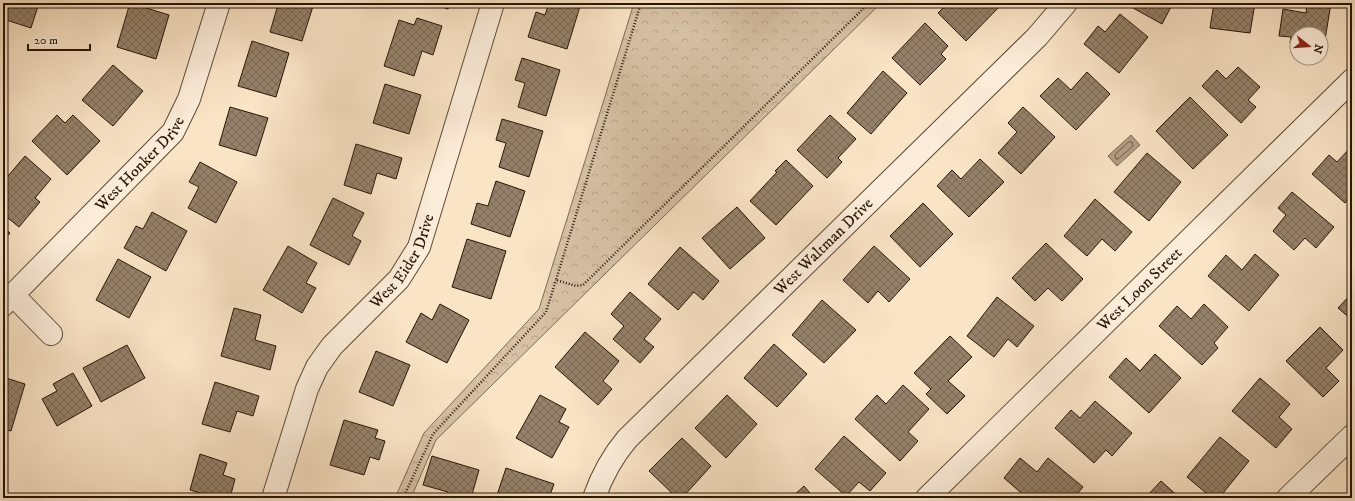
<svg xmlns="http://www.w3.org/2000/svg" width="1355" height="501" viewBox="0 0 1355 501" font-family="'IM FELL DW Pica',serif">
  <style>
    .park { fill: url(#park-crowns); stroke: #7f6c56 }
    .water { fill: #b39e85; stroke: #7b6852 }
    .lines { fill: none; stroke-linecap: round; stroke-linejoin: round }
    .shore { stroke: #6e5a46; stroke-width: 1 }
    .building { fill: url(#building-cross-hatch); stroke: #281606 }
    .street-casing { stroke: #5c4a36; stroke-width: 24 }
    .path { stroke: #281606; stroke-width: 2.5; stroke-dasharray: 1 2; stroke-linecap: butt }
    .street { stroke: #fcedda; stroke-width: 22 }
    .labels { text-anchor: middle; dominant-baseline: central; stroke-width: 3; stroke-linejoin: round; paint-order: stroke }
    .street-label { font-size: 16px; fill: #281606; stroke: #fcedda }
  </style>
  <defs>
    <pattern id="park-crowns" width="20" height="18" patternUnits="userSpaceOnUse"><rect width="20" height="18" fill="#d6c1a5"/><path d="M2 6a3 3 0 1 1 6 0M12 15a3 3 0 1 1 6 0" fill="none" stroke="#b8a58d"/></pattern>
    <pattern id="building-cross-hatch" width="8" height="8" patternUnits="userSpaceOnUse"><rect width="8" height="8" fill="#95816a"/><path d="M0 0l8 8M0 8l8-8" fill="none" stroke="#7a6955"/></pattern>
  </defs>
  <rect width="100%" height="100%" fill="#fae4c6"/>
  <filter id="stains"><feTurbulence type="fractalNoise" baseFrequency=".005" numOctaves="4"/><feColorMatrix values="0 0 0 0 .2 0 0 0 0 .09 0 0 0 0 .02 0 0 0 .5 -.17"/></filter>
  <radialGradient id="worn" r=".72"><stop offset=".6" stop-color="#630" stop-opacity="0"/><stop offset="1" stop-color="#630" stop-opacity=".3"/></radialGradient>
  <!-- park -->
  <polygon class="park" points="634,3 881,3 436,440 411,498 395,498 424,433 539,309"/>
  <!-- water -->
  <polygon class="water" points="1131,135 1140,145 1117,166 1108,156"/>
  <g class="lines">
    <!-- shore -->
    <polygon class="shore" points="1129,142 1132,142 1133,146 1118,159 1116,159 1115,155"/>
  </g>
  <!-- building -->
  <g class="building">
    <polygon points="3,3 39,3 31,28 3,19"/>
    <polygon points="130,3 169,15 156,59 117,47"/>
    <polygon points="264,3 314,3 302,41 270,32 277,8"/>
    <polygon points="429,3 450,3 448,9"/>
    <polygon points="549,3 581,3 567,49 528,37 536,12 545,15"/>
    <polygon points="948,3 996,3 1000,6 966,41 938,13"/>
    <polygon points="1124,3 1173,3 1162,24"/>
    <polygon points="1214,3 1255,3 1250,33 1210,28"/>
    <polygon points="1307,3 1331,3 1324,46 1321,45 1321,34 1297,34 1297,44 1290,43 1291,37 1279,36 1283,9 1306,13"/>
    <polygon points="1120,14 1148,37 1119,73 1084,44 1098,26 1105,32"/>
    <polygon points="417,18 442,26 433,55 422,51 414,76 384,66 399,20 414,25"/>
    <polygon points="925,23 948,46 941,54 946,59 920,85 892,58"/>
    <polygon points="252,41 289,53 276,97 238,86"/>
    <polygon points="522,58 560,70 546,116 518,107 525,83 515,80"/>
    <polygon points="113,65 143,91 113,126 82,100"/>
    <polygon points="1238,67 1260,87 1248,100 1256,107 1241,123 1202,86 1217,70 1226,79"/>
    <polygon points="883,71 907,93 871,134 847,113"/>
    <polygon points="1087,72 1110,94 1076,130 1040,96 1058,78 1071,90"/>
    <polygon points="385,84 421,95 409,134 373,123"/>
    <polygon points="1190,97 1228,135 1193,169 1156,131"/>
    <polygon points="230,107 268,118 256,156 219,145"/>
    <polygon points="1023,107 1055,137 1021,174 998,153 1017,132 1008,123"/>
    <polygon points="57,115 65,123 73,115 100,141 67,175 32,141"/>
    <polygon points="830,115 856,139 838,158 842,162 827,178 797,150"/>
    <polygon points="502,119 543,131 529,177 499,167 506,143 496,140"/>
    <polygon points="356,144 402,158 396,179 377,173 371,194 344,185"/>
    <polygon points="1352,146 1352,194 1345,203 1312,174 1329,155 1337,162"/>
    <polygon points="1147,153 1181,182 1149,221 1114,192"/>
    <polygon points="25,156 51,179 35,198 40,202 19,227 3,214 3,209 8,202 3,197 3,182"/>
    <polygon points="980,159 1004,182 969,217 937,186 952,170 961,179"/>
    <polygon points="786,160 813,186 776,225 750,201 777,172 775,171"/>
    <polygon points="200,162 237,182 216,223 188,208 199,187 189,182"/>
    <polygon points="496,181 525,191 510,237 471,224 477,203 488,206"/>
    <polygon points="1292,192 1334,227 1316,248 1305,238 1294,250 1273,231 1286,215 1278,208"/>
    <polygon points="333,198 364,213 352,236 361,241 349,265 310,245"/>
    <polygon points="1095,199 1132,232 1115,251 1102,239 1087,256 1064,236"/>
    <polygon points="923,203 953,234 920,267 890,236"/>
    <polygon points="737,207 765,238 730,269 702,238"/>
    <polygon points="152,212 187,231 166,271 124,248 136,226 143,229"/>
    <polygon points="3,227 10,233 3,241"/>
    <polygon points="467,239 506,251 491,299 452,287"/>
    <polygon points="1046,243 1083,279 1062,301 1048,288 1035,301 1012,278"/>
    <polygon points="288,246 317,263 306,283 316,288 302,313 263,290"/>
    <polygon points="874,246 910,279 889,302 878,291 868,303 843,280"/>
    <polygon points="680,247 719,281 703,300 694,292 678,310 648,284"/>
    <polygon points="1255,254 1279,275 1249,311 1208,276 1226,255 1242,270"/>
    <polygon points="118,259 151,277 129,318 96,300"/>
    <polygon points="630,292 661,319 644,339 654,347 640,363 613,339 624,326 611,314"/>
    <polygon points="1352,293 1352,320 1338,308"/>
    <polygon points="997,297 1034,326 1017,347 1008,339 994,357 967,336"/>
    <polygon points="822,300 856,330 824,363 792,335"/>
    <polygon points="440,304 469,320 447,363 406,342 421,313 432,320"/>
    <polygon points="1204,304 1228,327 1214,343 1218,348 1202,365 1159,326 1177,306 1191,319"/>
    <polygon points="234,308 261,315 255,340 276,346 270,370 221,356"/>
    <polygon points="1320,327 1343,350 1326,368 1339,381 1323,397 1286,361"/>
    <polygon points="585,332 619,361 603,381 612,389 598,405 555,367"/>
    <polygon points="950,336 972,357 948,381 965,396 947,414 926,394 931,389 914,373"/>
    <polygon points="774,344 807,374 777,407 744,378"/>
    <polygon points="127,345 145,378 101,402 83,368"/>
    <polygon points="376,351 410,365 393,406 359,392"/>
    <polygon points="1155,354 1181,378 1149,413 1109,377 1126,358 1140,371"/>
    <polygon points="73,373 92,406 57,426 42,399 57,391 53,384"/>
    <polygon points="3,377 25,384 11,431 3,429"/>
    <polygon points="1260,378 1290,404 1279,417 1292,429 1276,448 1232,411"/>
    <polygon points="215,382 259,396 253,416 237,411 230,432 202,424"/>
    <polygon points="903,385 929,409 908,432 918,441 900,461 855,419 877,395 886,404"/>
    <polygon points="540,395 566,409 559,422 569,427 552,458 516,438"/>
    <polygon points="727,395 757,424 726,458 695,428"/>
    <polygon points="1095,401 1132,433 1112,456 1106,450 1094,463 1055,428 1071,410 1080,418"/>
    <polygon points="344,420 378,430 375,438 385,441 379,460 370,457 364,475 330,465"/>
    <polygon points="844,436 886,473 870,491 859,482 846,496 815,469"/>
    <polygon points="1220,437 1249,461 1219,498 1212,498 1187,477"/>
    <polygon points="682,438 711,466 682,498 677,498 649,471"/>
    <polygon points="200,454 227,463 223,475 235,479 230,498 217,498 190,490"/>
    <polygon points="432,456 479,470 471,498 446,498 448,492 423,485"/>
    <polygon points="1020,458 1037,472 1048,458 1083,487 1074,498 1068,498 1061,493 1057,498 1027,498 1004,478"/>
    <polygon points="506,468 554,484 549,498 496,498"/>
    <polygon points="1161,481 1180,498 1145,498"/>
    <polygon points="804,486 814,498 791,498"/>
  </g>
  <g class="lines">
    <defs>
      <g id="street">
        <polyline points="13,295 51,334"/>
        <path id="s1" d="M3,305L173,132L189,99L219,3"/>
        <path id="s2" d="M273,498L307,389L317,367L332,346L399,279L419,247L493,3"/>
        <path id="s3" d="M594,498C602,475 611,458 627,439L1037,37L1066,3"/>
        <path id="s4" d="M927,498L1352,80"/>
        <polyline points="1288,498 1352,436"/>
      </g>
    </defs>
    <!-- street casing -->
    <use href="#street" class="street-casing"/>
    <!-- path -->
    <g class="path">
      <polyline points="641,3 556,280 576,286 583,285 869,3"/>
      <polyline points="403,498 433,434 546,312 556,280"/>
    </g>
    <!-- street -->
    <use href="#street" class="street"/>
  </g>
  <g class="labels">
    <!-- street labels -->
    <g class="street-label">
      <text stroke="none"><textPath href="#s1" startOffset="197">West Honker Drive</textPath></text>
      <text stroke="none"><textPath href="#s3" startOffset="343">West Waltman Drive</textPath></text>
      <text stroke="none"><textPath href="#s2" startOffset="276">West Eider Drive</textPath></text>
      <text stroke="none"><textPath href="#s4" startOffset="298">West Loon Street</textPath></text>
    </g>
  </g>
  <!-- margin -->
  <rect width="1355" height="501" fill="none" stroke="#fae4c6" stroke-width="16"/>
  <rect x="4" y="4" width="1347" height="493" fill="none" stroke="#281606" stroke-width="2"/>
  <rect x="8" y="8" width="1339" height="485" fill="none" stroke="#281606"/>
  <!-- north arrow -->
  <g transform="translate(1309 46) rotate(107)"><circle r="19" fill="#fcedda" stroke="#a79785"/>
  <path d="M0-3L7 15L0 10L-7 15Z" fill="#8f2418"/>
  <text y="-6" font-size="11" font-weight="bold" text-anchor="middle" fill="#281606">N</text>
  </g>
  <!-- scale -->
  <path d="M28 44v6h62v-6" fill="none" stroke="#281606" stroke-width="2"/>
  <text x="34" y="44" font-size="12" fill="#281606" stroke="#fcedda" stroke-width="3" paint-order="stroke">20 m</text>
  <rect width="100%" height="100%" filter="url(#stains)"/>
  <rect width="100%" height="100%" fill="url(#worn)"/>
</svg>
